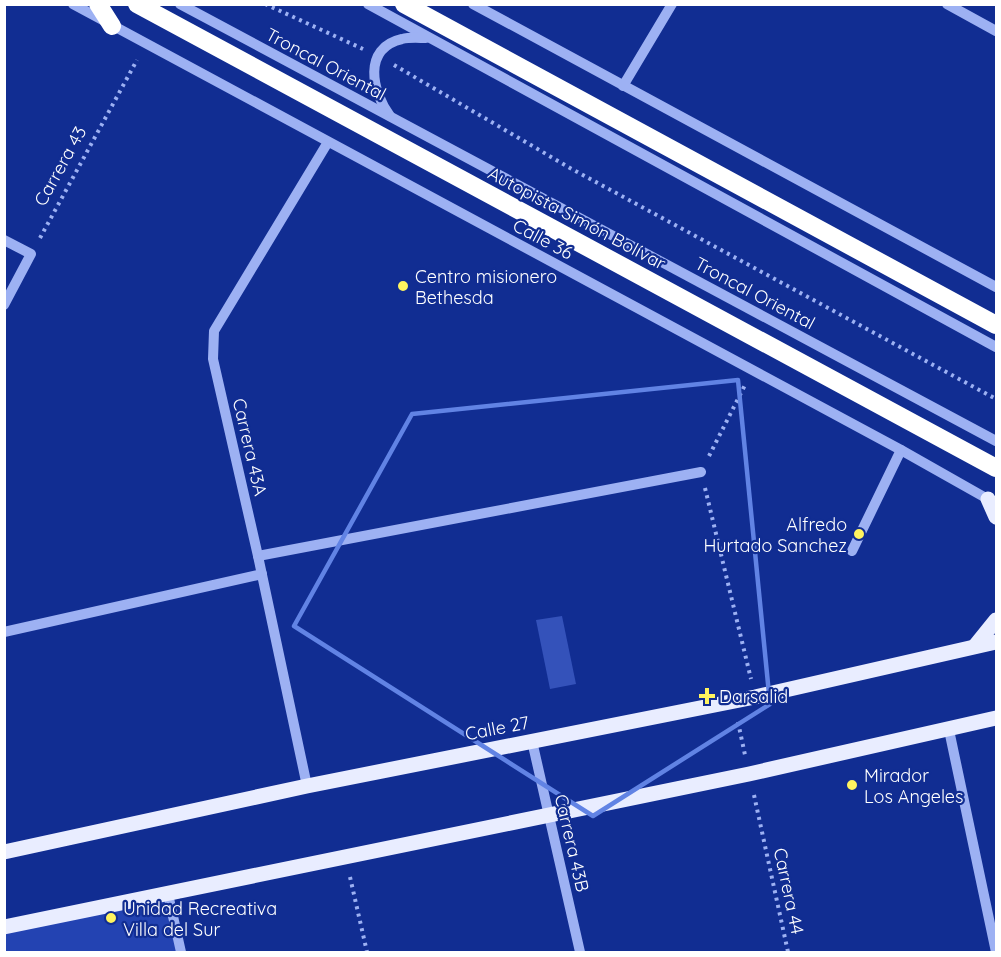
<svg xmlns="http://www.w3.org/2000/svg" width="1001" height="957" viewBox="0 0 1001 957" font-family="Quicksand,sans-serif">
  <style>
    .green { fill: #2343b2 }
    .building { fill: #3452ba }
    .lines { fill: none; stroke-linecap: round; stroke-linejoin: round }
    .path { stroke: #9db1f3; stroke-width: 4; stroke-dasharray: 3 4.5; stroke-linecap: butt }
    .minor { stroke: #9db1f3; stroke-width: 10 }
    .major { stroke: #e9edff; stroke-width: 15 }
    .highway { stroke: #fff; stroke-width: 18 }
    .marked { fill: none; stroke: #6183e4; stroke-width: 4.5; stroke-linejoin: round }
    .poi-dot { fill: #fff45f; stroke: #112d92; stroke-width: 2 }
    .labels { text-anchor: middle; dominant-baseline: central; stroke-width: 4.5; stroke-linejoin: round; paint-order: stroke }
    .street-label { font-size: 18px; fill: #fff; stroke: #112d92 }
    .poi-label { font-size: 18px; fill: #fff; stroke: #112d92; text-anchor: start }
  </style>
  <rect width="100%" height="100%" fill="#112d92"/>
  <!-- green -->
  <polygon class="green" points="168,894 181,952 5,952 4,927"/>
  <!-- building -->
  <polygon class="building" points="562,616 576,684 550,689 536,620"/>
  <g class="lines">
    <!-- path -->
    <g class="path">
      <polyline points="265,4 363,49"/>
      <polyline points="394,65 570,168 996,399"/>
      <polyline points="40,238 137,60"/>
      <polyline points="709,456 745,385"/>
      <polyline points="705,488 751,679"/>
      <polyline points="738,722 745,755"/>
      <polyline points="754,795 788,952"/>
      <polyline points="350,877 367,952"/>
    </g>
    <!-- minor -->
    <g class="minor">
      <polyline points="73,4 901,450 993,502"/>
      <polyline points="180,4 996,441"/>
      <polyline points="368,4 996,347"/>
      <polyline points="473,4 996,287"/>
      <polyline points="947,4 996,31"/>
      <polyline points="623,86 672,4"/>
      <path d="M390,116C372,92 362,48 402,39C410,37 419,38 426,38"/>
      <polyline points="4,240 31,254 4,305"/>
      <polyline points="852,551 901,450"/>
      <polyline points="258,556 701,472"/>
      <polyline points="4,632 262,574"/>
      <polyline points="949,730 996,952"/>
      <polyline points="532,741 580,952"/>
      <polyline points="307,786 258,556 213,359 214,331 328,142"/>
      <polyline points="168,894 181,952"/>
    </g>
    <!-- major -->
    <g class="major">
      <polyline points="988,499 996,517"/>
      <polyline points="975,646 996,620"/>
      <polyline points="4,852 307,786 755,697 996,642"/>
      <polyline points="4,927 749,774 996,718"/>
    </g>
    <!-- highway -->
    <g class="highway">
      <polyline points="98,4 112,26"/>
      <polyline points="137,4 996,468"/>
      <polyline points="404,4 996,325"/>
    </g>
  </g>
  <!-- marked area -->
  <path class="marked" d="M738,380L770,704L593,816L294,626L412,414Z"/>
  <!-- markers -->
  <g class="poi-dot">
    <circle cx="403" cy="286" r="6"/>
    <circle cx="859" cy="534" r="6"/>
    <path d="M704 687h6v6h6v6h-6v6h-6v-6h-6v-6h6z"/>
    <circle cx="852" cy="785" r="6"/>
    <circle cx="111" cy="918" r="6"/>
  </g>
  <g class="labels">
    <!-- street labels -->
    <g class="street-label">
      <text transform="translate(326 64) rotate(28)">Troncal Oriental</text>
      <text transform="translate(60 166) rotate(-61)">Carrera 43</text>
      <text transform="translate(577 218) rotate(28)">Autopista Simón Bolívar</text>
      <text transform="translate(543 239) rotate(28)">Calle 36</text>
      <text transform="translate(755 293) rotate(28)">Troncal Oriental</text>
      <text transform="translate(250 447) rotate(77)">Carrera 43A</text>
      <text transform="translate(497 728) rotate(-11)">Calle 27</text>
      <text transform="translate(572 843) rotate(77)">Carrera 43B</text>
      <text transform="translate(789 891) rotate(78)">Carrera 44</text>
    </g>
    <!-- poi labels -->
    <g class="poi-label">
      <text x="415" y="276">Centro misionero<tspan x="415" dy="21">Bethesda</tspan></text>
      <text x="847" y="524" text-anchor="end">Alfredo<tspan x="847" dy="21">Hurtado Sanchez</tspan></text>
      <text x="719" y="696">Darsalid</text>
      <text x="864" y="775">Mirador<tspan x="864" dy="21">Los Angeles</tspan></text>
      <text x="123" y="908">Unidad Recreativa<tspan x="123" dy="21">Villa del Sur</tspan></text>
    </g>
  </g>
  <!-- border -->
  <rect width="1001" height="957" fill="none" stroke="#ffffff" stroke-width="12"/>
</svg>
